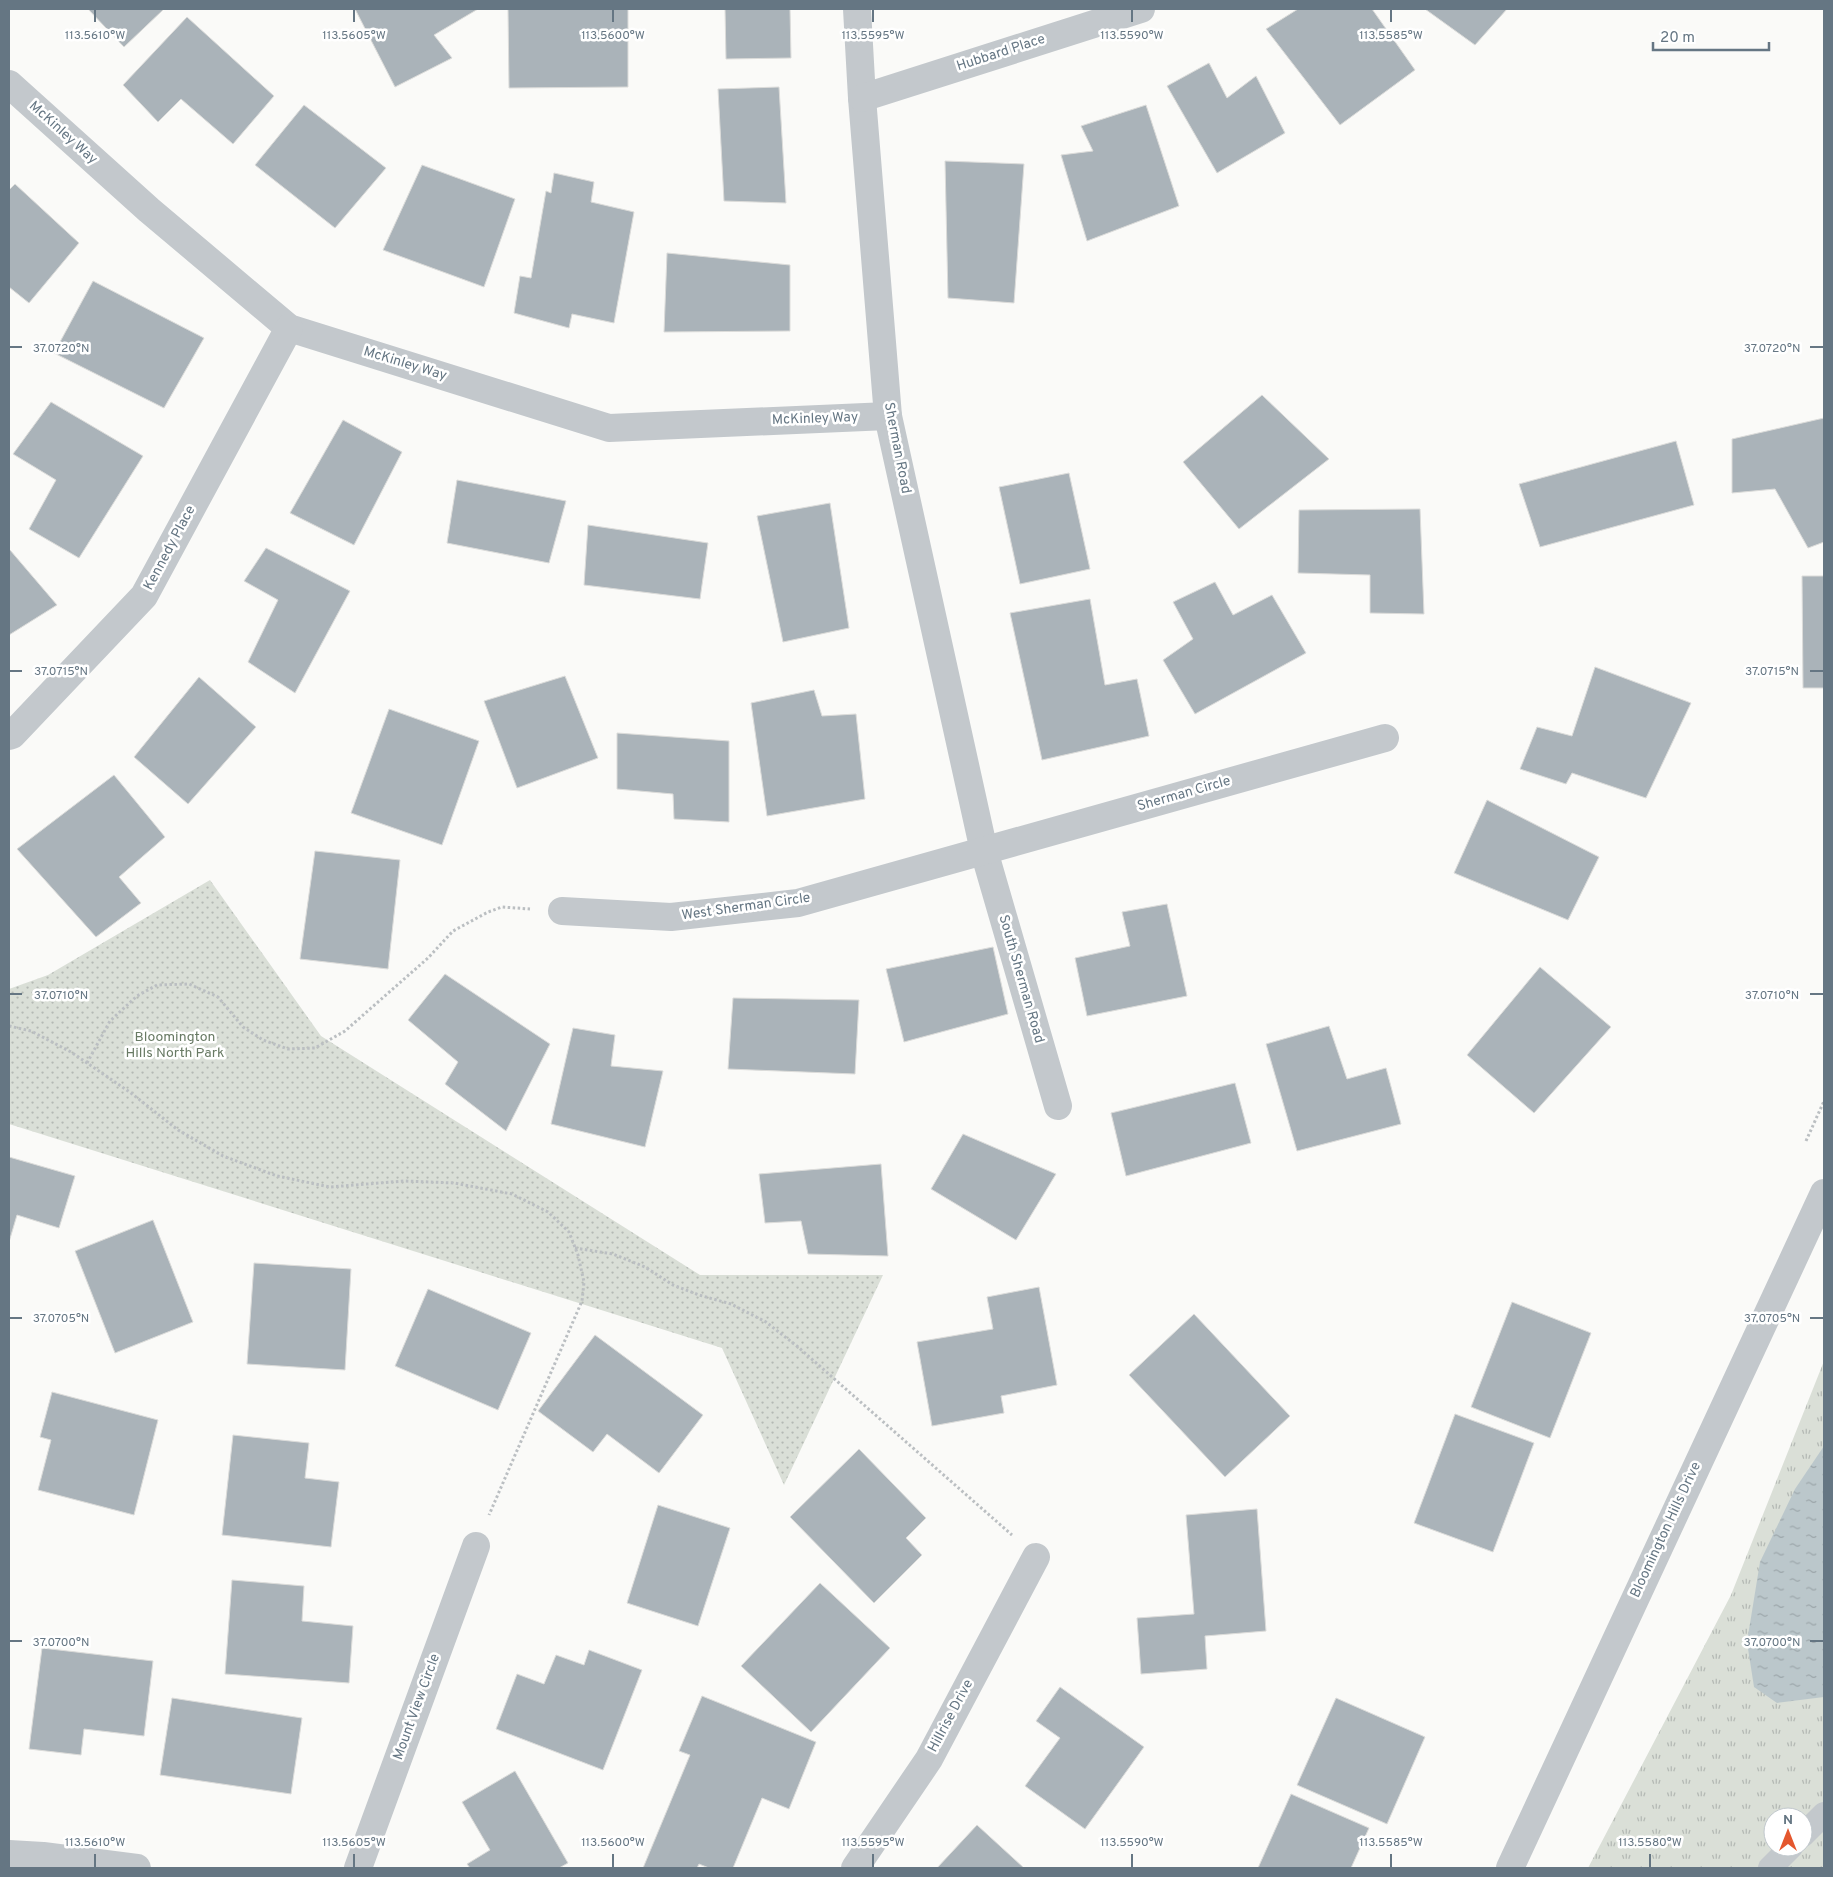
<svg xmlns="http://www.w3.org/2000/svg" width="1833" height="1877" viewBox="0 0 1833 1877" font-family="Overpass,sans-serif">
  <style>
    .grass { fill: url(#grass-tufts); fill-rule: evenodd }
    .park { fill: url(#park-dots) }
    .water { fill: url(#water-ripples) }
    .building { fill: #aab3b9; stroke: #dcdcda }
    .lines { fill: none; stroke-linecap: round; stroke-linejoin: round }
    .path { stroke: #bbbfc2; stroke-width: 3; stroke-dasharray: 2.5 2.5; stroke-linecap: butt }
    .service { stroke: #c3c8cc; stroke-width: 24 }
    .minor { stroke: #c3c8cc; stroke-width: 28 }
    .tertiary { stroke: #c3c8cc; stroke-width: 28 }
    .ticks { fill: none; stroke: #657683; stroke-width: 2 }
    .labels { text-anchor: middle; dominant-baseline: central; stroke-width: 5; stroke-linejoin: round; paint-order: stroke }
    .street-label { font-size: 14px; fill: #657683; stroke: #fff }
    .park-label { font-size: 14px; fill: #687a64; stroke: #fff }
    .ticks-label { font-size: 12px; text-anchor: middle; fill: #657683; stroke: #fff; stroke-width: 5; stroke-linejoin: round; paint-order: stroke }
  </style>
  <defs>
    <pattern id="grass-tufts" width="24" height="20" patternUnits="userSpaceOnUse" patternTransform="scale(1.25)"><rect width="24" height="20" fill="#dadfd7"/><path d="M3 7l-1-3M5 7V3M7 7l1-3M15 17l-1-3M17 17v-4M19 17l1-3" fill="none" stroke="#b4b9b4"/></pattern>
    <pattern id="park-dots" width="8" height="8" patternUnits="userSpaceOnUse" patternTransform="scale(1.25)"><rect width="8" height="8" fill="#dadfd7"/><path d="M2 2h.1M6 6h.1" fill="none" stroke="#b4b9b4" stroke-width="1.8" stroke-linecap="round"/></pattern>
    <pattern id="water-ripples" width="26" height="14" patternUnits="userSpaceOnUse" patternTransform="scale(1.25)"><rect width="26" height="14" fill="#bbc7cb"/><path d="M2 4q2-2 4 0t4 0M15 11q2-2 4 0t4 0" fill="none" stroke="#9ca6aa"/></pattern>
  </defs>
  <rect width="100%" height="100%" fill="#fafaf8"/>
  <!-- grass -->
  <path class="grass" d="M1824,1361V1868H1588L1731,1595ZM1773,1817H1803V1847H1773Z"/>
  <!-- park -->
  <polygon class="park" points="210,880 321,1036 700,1275 883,1275 784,1485 722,1348 9,1124 9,989 48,975"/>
  <!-- water -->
  <polygon class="water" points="1824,1446 1824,1697 1777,1703 1754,1687 1747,1642 1760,1562 1795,1489"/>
  <!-- building -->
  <g class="building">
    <polygon points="88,9 164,9 124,47"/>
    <polygon points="355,9 478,9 434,35 452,58 395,87"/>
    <polygon points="508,9 628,9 628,87 509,88"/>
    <polygon points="725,9 790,9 791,58 726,59"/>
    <polygon points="1298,9 1372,9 1415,70 1340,125 1266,29"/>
    <polygon points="1425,9 1507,9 1475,45"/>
    <polygon points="187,17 274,96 233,144 181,99 158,122 123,85"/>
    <polygon points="1209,63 1227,98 1256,76 1285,133 1217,173 1167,86"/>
    <polygon points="779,87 786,203 724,201 718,89"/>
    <polygon points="304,105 386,168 335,228 255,165"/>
    <polygon points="1146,105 1179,206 1087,241 1061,155 1093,151 1081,126"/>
    <polygon points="945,161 1024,164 1014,303 948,298"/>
    <polygon points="422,165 515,199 484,287 383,250"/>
    <polygon points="554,173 594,182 591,202 634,212 614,323 572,314 569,328 514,313 520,276 531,278 546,191 551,193"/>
    <polygon points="15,184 79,243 29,303 9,287 9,190"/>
    <polygon points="667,253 790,265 790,331 664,332"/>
    <polygon points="93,281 204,338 164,408 54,353"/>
    <polygon points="1262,395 1329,459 1239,529 1183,462"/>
    <polygon points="51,402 143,456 79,558 29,529 56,480 13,454"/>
    <polygon points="1824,418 1824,542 1808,548 1775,489 1732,493 1732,439"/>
    <polygon points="343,420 402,452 354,545 290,513"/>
    <polygon points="1676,441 1694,505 1540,547 1519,484"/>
    <polygon points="1069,473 1090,569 1020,584 999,487"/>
    <polygon points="457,480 566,501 549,563 447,543"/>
    <polygon points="830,503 849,628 783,642 757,516"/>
    <polygon points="1420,509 1424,614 1370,613 1370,575 1298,573 1299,510"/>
    <polygon points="588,525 708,543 700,599 584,585"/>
    <polygon points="266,548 350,591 295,693 248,662 278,600 244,581"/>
    <polygon points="10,550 57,605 9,635 9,551"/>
    <polygon points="1802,576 1824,576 1824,688 1803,688"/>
    <polygon points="1215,582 1233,615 1272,595 1306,653 1195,714 1163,660 1193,639 1173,602"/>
    <polygon points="1090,599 1105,685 1137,679 1149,736 1042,760 1010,613"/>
    <polygon points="1595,667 1691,703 1646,798 1572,773 1566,784 1520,769 1537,727 1572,736"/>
    <polygon points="565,676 598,758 517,788 484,701"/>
    <polygon points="199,677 256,727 188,804 134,757"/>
    <polygon points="814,690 822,716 856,714 865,799 767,816 751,703"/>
    <polygon points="389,709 479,741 442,845 351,813"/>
    <polygon points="617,733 729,741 729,822 674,819 673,794 617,789"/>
    <polygon points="114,775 165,837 119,877 141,903 96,937 17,849"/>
    <polygon points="1487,800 1599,857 1568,920 1454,873"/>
    <polygon points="315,851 400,860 388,969 300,959"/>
    <polygon points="1167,904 1187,996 1087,1016 1075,958 1130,946 1122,912"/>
    <polygon points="993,947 1008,1014 904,1042 886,969"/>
    <polygon points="1540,967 1611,1027 1534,1113 1467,1055"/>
    <polygon points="445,974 550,1044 506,1131 445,1084 458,1062 408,1020"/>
    <polygon points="733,998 859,1000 855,1074 728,1069"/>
    <polygon points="1329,1026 1347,1079 1386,1068 1401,1124 1297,1151 1266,1044"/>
    <polygon points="573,1028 615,1035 611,1066 663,1071 645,1147 551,1124"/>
    <polygon points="1235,1083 1251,1143 1126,1176 1111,1113"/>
    <polygon points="963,1134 1056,1174 1016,1240 931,1189"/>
    <polygon points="9,1157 75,1176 59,1228 17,1215 9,1242"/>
    <polygon points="881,1164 888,1256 808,1254 801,1221 765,1223 759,1174"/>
    <polygon points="153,1220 193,1322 115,1353 75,1251"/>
    <polygon points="254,1263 351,1269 345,1370 247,1364"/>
    <polygon points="1039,1287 1057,1385 1001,1396 1004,1413 932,1426 917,1342 993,1329 987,1297"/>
    <polygon points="428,1289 531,1333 498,1410 395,1366"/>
    <polygon points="1512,1302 1591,1333 1550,1438 1471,1407"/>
    <polygon points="1194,1314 1290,1416 1225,1477 1129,1375"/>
    <polygon points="595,1335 703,1415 659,1473 607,1434 593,1452 538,1411"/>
    <polygon points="52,1392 158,1420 134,1515 38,1490 51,1440 40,1437"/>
    <polygon points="1455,1414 1534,1443 1493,1552 1414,1523"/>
    <polygon points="233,1435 309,1443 305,1478 339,1482 331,1547 222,1535"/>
    <polygon points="859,1449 926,1518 906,1538 922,1555 874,1603 790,1517"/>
    <polygon points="658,1505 730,1528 698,1626 627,1603"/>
    <polygon points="1257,1509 1266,1631 1205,1636 1207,1669 1141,1674 1137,1618 1194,1614 1186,1515"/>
    <polygon points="232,1580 304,1586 302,1621 353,1626 349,1683 225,1674"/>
    <polygon points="820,1583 890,1648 811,1732 741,1666"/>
    <polygon points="42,1648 153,1661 144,1736 84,1729 81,1755 29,1749"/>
    <polygon points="589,1650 642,1670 603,1770 496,1729 517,1674 544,1684 556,1655 584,1665"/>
    <polygon points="1060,1687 1144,1747 1085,1829 1025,1786 1060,1738 1036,1721"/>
    <polygon points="702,1696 816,1742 789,1809 762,1798 733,1868 709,1868 699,1864 697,1868 643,1868 690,1755 679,1751"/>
    <polygon points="172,1698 302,1718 291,1794 160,1775"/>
    <polygon points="1336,1698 1425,1737 1387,1824 1297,1785"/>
    <polygon points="515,1771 568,1863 559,1868 470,1868 467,1864 490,1850 462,1802"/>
    <polygon points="1291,1794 1369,1828 1351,1868 1258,1868"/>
    <polygon points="977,1825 1024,1868 937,1868"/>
  </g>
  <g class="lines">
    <!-- path -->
    <g class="path">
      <polyline points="9,1026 31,1031 71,1052 131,1093 178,1130 223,1156 277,1176 330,1187 404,1181 454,1183 512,1194 548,1212 569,1232 578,1255 584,1282 582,1301 489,1515"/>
      <polyline points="87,1063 110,1021 137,996 157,985 189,984 218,997 243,1027 263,1040 288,1049 315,1048 345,1031 428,958 453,931 488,912 502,907 530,909"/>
      <polyline points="1806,1141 1824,1101"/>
      <polyline points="575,1248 613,1254 645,1267 673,1285 699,1295 731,1304 766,1322 798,1347 1012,1535"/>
    </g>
    <!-- service -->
    <g class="service">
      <polyline points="1803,1835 1824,1814"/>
      <polyline points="1770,1868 1791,1847"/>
    </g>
    <!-- minor -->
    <g class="minor">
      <polyline points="857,9 862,98 888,416 984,851 1058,1106"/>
      <polyline points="9,84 149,210 289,328 609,428 888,416"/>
      <polyline points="862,98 1141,9"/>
      <polyline points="9,736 12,735 144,596 289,328"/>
      <polyline points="562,911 671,917 798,903 1385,738"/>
      <polyline points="358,1868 476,1546"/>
      <polyline points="855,1868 929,1759 1036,1557"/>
    </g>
    <!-- tertiary -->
    <g class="tertiary">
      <polyline points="9,1854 43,1856 137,1868"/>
      <polyline points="1510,1868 1824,1193"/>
    </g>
  </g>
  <!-- ticks -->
  <path class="ticks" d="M95,10V22M354,10V22M613,10V22M873,10V22M1132,10V22M1391,10V22M10,347H22M1810,347H1823M10,671H22M1810,671H1823M10,994H22M1810,994H1823M10,1318H22M1810,1318H1823M10,1641H22M1810,1641H1823M95,1854V1867M354,1854V1867M613,1854V1867M873,1854V1867M1132,1854V1867M1391,1854V1867M1650,1854V1867"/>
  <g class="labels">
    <!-- street labels -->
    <g class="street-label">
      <text transform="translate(1001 53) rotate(-18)">Hubbard Place</text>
      <text transform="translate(63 133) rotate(42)">McKinley Way</text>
      <text transform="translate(405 364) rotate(17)">McKinley Way</text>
      <text transform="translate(815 419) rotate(-2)">McKinley Way</text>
      <text transform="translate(897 448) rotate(79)">Sherman Road</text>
      <text transform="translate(170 548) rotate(-62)">Kennedy Place</text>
      <text transform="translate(1184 794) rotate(-16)">Sherman Circle</text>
      <text transform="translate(746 907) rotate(-8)">West Sherman Circle</text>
      <text transform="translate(1021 979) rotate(74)">South Sherman Road</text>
      <text transform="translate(1666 1530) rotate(-65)">Bloomington Hills Drive</text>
      <text transform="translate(417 1707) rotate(-70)">Mount View Circle</text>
      <text transform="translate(951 1716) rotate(-62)">Hillrise Drive</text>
    </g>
    <!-- park labels -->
    <g class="park-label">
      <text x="175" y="1037">Bloomington<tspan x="175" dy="16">Hills North Park</tspan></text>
    </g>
  </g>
  <g class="ticks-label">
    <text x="95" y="39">113.5610°W</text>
    <text x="354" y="39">113.5605°W</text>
    <text x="613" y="39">113.5600°W</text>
    <text x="873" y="39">113.5595°W</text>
    <text x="1132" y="39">113.5590°W</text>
    <text x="1391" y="39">113.5585°W</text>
    <text x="61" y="352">37.0720°N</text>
    <text x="1772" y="352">37.0720°N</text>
    <text x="61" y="675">37.0715°N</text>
    <text x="1772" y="675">37.0715°N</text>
    <text x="61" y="999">37.0710°N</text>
    <text x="1772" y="999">37.0710°N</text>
    <text x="61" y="1322">37.0705°N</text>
    <text x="1772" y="1322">37.0705°N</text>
    <text x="61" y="1646">37.0700°N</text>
    <text x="1772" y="1646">37.0700°N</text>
    <text x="95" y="1846">113.5610°W</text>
    <text x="354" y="1846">113.5605°W</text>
    <text x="613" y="1846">113.5600°W</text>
    <text x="873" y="1846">113.5595°W</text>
    <text x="1132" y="1846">113.5590°W</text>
    <text x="1391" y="1846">113.5585°W</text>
    <text x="1650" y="1846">113.5580°W</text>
  </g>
  <!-- border -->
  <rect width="1833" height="1877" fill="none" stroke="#657683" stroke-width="20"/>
  <!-- north arrow -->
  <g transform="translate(1788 1832)"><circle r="24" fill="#ffffff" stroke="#c1c8cd"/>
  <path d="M0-4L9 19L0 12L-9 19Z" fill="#e4572e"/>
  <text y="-8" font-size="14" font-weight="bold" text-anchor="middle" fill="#657683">N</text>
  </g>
  <!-- scale -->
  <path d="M1653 42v8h116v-8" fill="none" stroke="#657683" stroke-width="2.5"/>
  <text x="1660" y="42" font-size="15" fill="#657683" stroke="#ffffff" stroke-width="4" paint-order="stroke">20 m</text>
</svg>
